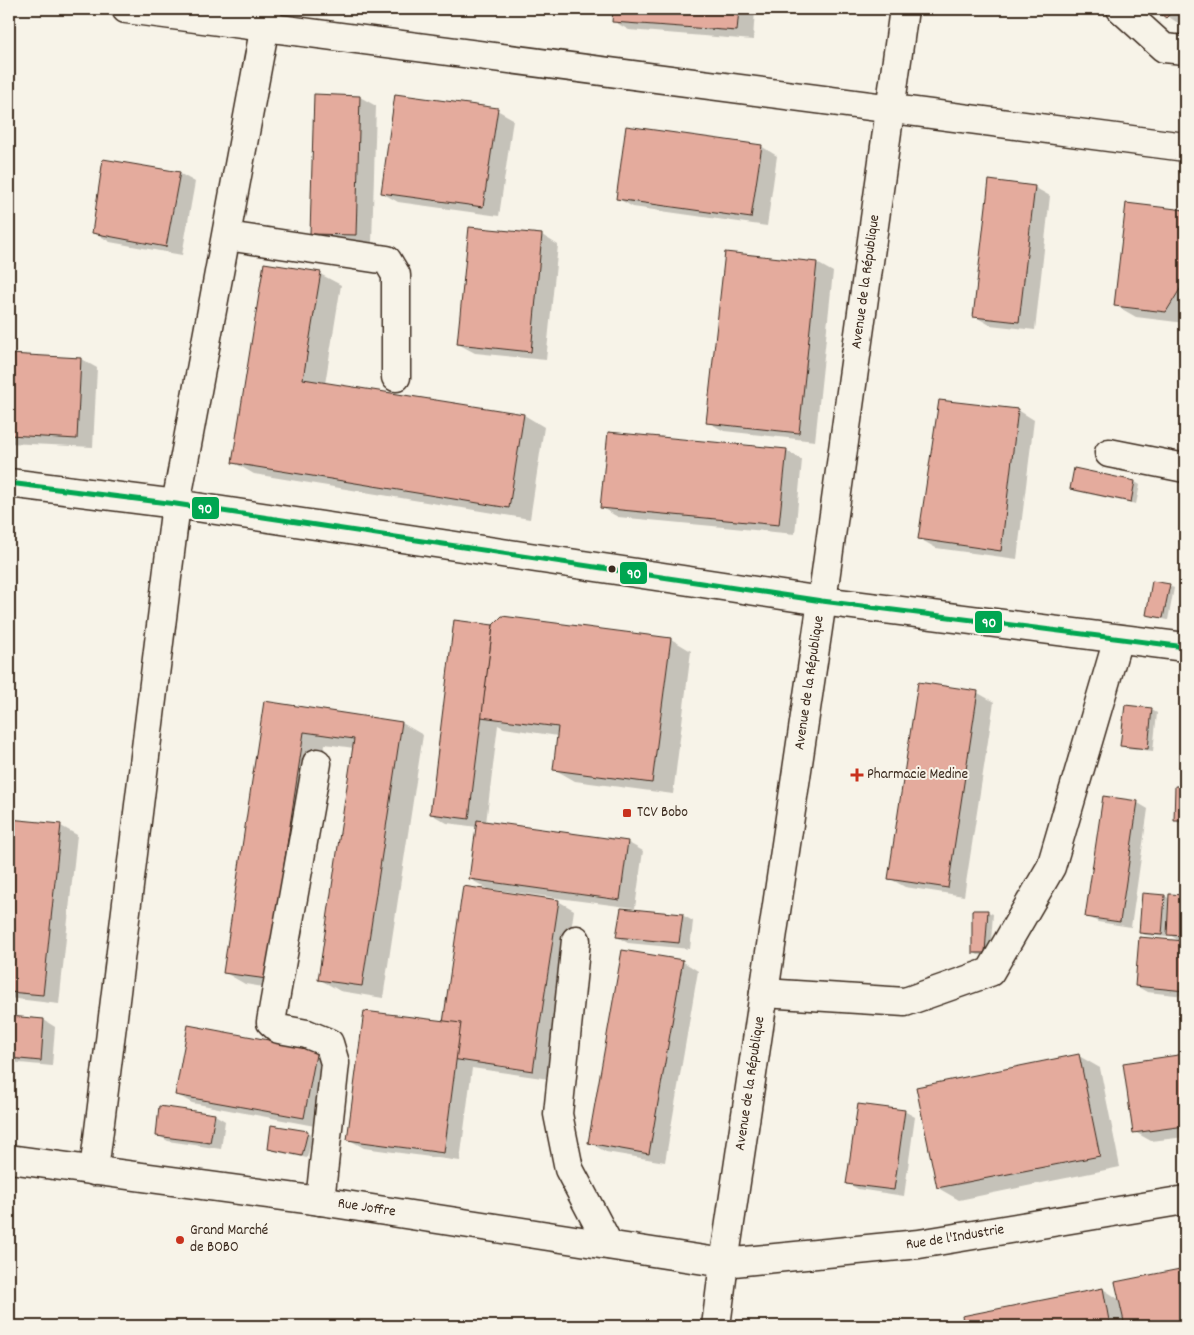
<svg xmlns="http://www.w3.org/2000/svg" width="1194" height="1335" viewBox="0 0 1194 1335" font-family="Dekko,sans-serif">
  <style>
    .shadow { fill: #0003 }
    .building { fill: #e4ab9d; stroke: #3b2a1e }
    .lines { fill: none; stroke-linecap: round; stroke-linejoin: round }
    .minor-casing { stroke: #3b2a1e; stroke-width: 31 }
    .minor { stroke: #f7f3e8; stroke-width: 28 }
    .bus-1-casing { stroke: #f7f3e8; stroke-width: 9 }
    .bus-1 { stroke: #00a651; stroke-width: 5 }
    .bus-dot { fill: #3b2a1e; stroke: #f7f3e8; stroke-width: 2 }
    .poi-dot { fill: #c8321e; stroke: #f7f3e8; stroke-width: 2 }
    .labels { text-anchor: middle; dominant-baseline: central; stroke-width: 4; stroke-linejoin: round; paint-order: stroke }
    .street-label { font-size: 15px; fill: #3b2a1e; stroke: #f7f3e8 }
    .poi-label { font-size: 15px; fill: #3b2a1e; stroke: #f7f3e8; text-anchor: start }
    .line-badge { stroke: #f7f3e8; stroke-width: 2 }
    .badge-label { font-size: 14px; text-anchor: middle; font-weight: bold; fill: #fff }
  </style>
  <rect width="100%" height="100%" fill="#f7f3e8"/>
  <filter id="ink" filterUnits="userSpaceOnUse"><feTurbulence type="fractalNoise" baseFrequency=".02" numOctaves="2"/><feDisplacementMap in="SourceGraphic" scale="10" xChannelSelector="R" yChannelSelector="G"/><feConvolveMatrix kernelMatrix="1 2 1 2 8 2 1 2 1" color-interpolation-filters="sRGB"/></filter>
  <g filter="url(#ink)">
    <!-- shadow -->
    <g class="shadow">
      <polygon points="614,9 755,9 753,40 629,30 613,21"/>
      <polygon points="1156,9 1185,9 1185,24 1183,26"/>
      <polygon points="360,97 376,106 372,243 327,242 311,233"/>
      <polygon points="497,110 513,119 499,216 398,202 382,193"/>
      <polygon points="761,146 777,156 767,226 633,207 617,198"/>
      <polygon points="179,173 195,182 182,255 110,242 94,232"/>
      <polygon points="1034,187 1050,196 1035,330 990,325 974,316"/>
      <polygon points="1128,204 1185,211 1185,323 1136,317 1115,305"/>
      <polygon points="542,235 558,245 546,360 475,353 458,344"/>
      <polygon points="817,263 833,272 815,441 724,431 708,422"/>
      <polygon points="320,274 341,285 325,384 524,415 544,427 530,519 254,474 233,462"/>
      <polygon points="9,356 81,359 97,368 93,447 9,443"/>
      <polygon points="940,401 1018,410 1034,420 1017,559 936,548 920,539"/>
      <polygon points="786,450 802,460 795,534 618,517 602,508"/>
      <polygon points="1135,482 1140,485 1136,504 1076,491 1071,488"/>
      <polygon points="1169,586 1174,588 1168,620 1153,617 1148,614"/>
      <polygon points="494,626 671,639 691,651 673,794 575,781 554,769 558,736 504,728 498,725 486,823 627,842 643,851 635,908 488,889 470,879 477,827 447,823 431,814"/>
      <polygon points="919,683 978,693 994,702 964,896 905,887 889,878"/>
      <polygon points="265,703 402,723 423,735 383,998 340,991 319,979 354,748 325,744 288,991 245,984 224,972"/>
      <polygon points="1126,706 1152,710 1157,713 1153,751 1126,748 1121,745"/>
      <polygon points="1176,787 1185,787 1185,826 1175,820"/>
      <polygon points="1138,803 1148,809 1131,927 1098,922 1087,916"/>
      <polygon points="9,820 61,826 77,835 59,1004 9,998"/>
      <polygon points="1170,895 1185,896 1185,996 1147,992 1136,986 1181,942 1167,933 1167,937 1145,935 1140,932 1165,896 1170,899"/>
      <polygon points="558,901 574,910 549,1079 472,1068 460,1161 364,1148 348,1139 444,1023"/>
      <polygon points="973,912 988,912 993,914 990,955 978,955 973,952"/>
      <polygon points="682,915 693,921 690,949 628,943 617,937"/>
      <polygon points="682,961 698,971 665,1162 606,1152 590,1143"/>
      <polygon points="9,1017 44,1020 55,1027 52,1066 9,1062"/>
      <polygon points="316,1050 332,1059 320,1127 192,1103 176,1094"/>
      <polygon points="1185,1055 1185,1137 1151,1141 1135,1132 1124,1064"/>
      <polygon points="1079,1056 1100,1068 1120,1167 959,1200 938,1188"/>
      <polygon points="904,1111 915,1117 904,1196 858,1189 847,1183"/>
      <polygon points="215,1115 225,1121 221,1149 168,1141 157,1135"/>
      <polygon points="308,1132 313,1135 307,1158 274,1151 269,1149"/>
      <polygon points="1185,1270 1185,1326 966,1326 964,1317 1103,1289 1120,1300 1117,1283"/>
    </g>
    <!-- building -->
    <g class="building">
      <polygon points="613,9 739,9 737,31 612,22"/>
      <polygon points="1154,9 1175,9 1166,18"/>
      <polygon points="314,94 360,96 356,235 310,234"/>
      <polygon points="395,94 498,108 483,207 381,193"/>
      <polygon points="626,126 762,145 751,218 616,199"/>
      <polygon points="103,159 180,172 166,247 92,233"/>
      <polygon points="989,180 1035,186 1019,322 973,317"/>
      <polygon points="1126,203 1185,210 1185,281 1166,312 1114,306"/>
      <polygon points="469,227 542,234 531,352 457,344"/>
      <polygon points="725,252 817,262 799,433 706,423"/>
      <polygon points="264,263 321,272 303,379 524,414 509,508 232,463"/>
      <polygon points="9,354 81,358 77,439 9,435"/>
      <polygon points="939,400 1018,409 1001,551 918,539"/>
      <polygon points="608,432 787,449 779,525 600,508"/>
      <polygon points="1074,468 1135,481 1131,502 1070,489"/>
      <polygon points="1152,581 1170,584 1163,618 1146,615"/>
      <polygon points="502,616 671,638 652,783 553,770 558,727 481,717 493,625"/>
      <polygon points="454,620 493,625 469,819 430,814"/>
      <polygon points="918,682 978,691 948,888 888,879"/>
      <polygon points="264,701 402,722 362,986 318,980 354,739 304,732 267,979 223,973"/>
      <polygon points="1125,705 1152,708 1148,749 1120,746"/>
      <polygon points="1175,786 1185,786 1185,821 1174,821"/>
      <polygon points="1103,796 1138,801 1120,922 1085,917"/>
      <polygon points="9,819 61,824 43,995 9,992"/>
      <polygon points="477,820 628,841 620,900 469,879"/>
      <polygon points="463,886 559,900 533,1071 438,1057"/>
      <polygon points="1142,893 1165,895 1162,935 1139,933"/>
      <polygon points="1169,894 1185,895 1185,936 1167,935"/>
      <polygon points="621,908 683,914 679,943 616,937"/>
      <polygon points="972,910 988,910 985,953 972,953"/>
      <polygon points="1139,937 1185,941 1185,991 1135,986"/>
      <polygon points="622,950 683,960 649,1154 588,1143"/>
      <polygon points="364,1011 461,1023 444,1153 347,1140"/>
      <polygon points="9,1016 44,1019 41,1061 9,1058"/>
      <polygon points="188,1025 317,1049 304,1118 175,1095"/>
      <polygon points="1079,1054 1100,1156 937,1188 916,1087"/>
      <polygon points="1185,1054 1185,1126 1133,1133 1123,1063"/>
      <polygon points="858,1104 905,1110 894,1190 846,1184"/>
      <polygon points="159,1106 215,1114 210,1143 156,1136"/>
      <polygon points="271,1125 308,1131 302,1156 268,1149"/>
      <polygon points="1185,1268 1185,1326 1125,1326 1115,1282"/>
      <polygon points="1103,1288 1110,1326 964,1326 962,1316"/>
    </g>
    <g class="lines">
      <defs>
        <g id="minor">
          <polyline points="126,9 1185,147"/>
          <polyline points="1121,9 1164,48 1185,50"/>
          <polyline points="227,236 387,260 396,275 396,377"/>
          <polyline points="1109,453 1185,468"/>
          <polyline points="9,483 176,504 822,601 1185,647"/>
          <polyline points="317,763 271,1022 279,1029 307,1034 329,1043 335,1063 320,1201"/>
          <polyline points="576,940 558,1114 569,1169 609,1245"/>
          <polyline points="764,993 905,1002 990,972 1051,867 1118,639"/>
          <path id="s1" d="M9,1159L320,1201L724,1263L919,1244L1185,1200"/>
          <polyline points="94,1171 176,504 268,9"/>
          <path id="s2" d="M716,1326L724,1263L822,601L904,9"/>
        </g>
      </defs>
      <!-- minor casing -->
      <use href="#minor" class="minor-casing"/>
      <!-- minor -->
      <use href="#minor" class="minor"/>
      <defs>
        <polyline id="bus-1" points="9,483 176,504 822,601 1185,647"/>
      </defs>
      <!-- bus-1 casing -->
      <use href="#bus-1" class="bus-1-casing"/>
      <!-- bus-1 -->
      <use href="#bus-1" class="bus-1"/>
    </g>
  </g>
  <!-- markers -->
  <circle class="bus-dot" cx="612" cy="569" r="4.5"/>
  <g class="poi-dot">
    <path d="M854.5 767.5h5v5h5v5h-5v5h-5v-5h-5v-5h5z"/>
    <rect x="622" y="808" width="10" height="10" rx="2.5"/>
    <circle cx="180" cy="1240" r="5"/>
  </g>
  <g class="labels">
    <!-- street labels -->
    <g class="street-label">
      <text stroke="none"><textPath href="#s2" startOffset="1055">Avenue de la République</textPath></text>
      <text stroke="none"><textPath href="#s2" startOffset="650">Avenue de la République</textPath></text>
      <text stroke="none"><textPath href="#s2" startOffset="245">Avenue de la République</textPath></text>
      <text stroke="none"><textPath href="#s1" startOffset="361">Rue Joffre</textPath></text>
      <text stroke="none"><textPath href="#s1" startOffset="955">Rue de l'Industrie</textPath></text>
    </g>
    <!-- poi labels -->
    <g class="poi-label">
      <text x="867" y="775">Pharmacie Medine</text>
      <text x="637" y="813">TCV Bobo</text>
      <text x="190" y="1231">Grand Marché<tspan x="190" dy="17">de BOBO</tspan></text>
    </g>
  </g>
  <g class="line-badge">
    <rect x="191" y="496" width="29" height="24" rx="5" fill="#00a651"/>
    <rect x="619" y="561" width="29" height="24" rx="5" fill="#00a651"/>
    <rect x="974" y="610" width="29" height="24" rx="5" fill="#00a651"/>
  </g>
  <g class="badge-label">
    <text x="205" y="513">90</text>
    <text x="634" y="578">90</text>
    <text x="989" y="627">90</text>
  </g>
  <!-- margin -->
  <rect width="1194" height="1335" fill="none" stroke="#f7f3e8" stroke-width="30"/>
  <rect x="15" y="15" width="1164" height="1305" fill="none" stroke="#3b2a1e" stroke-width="2" filter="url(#ink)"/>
</svg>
